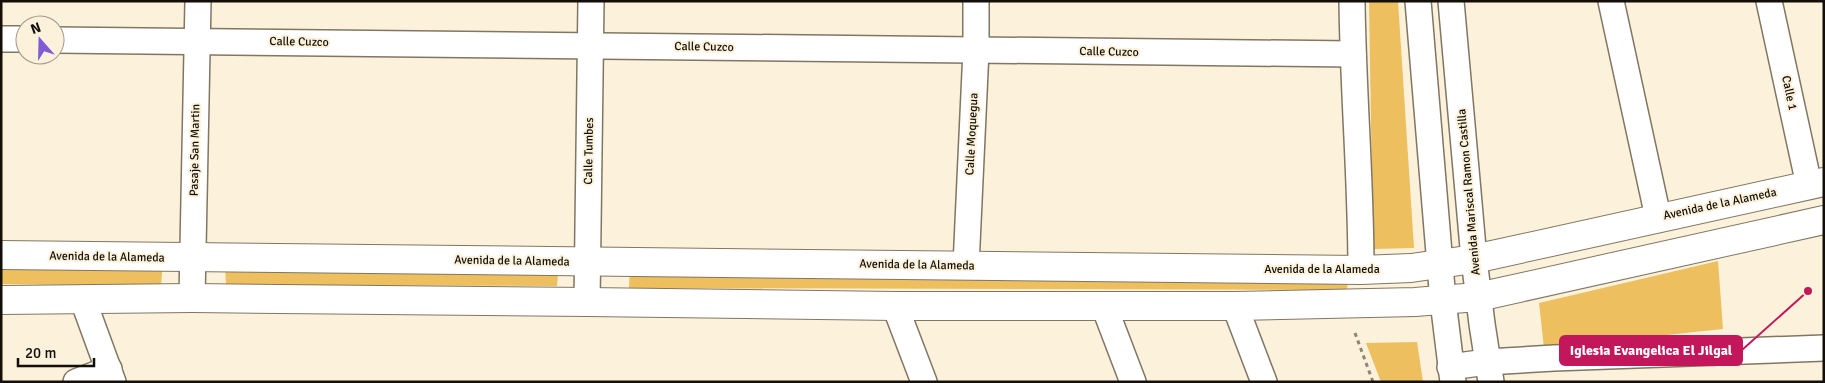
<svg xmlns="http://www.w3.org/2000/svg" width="1825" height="383" viewBox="0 0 1825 383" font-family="Signika,sans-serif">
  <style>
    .green { fill: #edbf5f }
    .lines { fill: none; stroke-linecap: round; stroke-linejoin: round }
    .street-casing { stroke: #807663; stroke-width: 28 }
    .secondary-casing { stroke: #807663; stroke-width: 30 }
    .path { stroke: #8c8476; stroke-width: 3; stroke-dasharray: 4 4; stroke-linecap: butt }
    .street { stroke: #fff; stroke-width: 25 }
    .secondary { stroke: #fff; stroke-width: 28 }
    .labels { text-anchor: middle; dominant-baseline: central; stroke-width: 4; stroke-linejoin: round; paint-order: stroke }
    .street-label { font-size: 12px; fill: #130f08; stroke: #fcf1db }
    .leader { fill: none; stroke: #c2185b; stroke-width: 2 }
    .callout-dot { fill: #c2185b; stroke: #fcf1db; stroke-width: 2 }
    .callout { fill: #c2185b; stroke: #c2185b; stroke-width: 2 }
    .callout-label { font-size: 14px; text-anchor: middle; font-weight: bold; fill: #fff }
  </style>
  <rect width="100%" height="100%" fill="#fcf1db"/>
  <!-- green -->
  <g class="green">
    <polygon points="1369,1 1398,1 1414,248 1373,249"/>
    <polygon points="163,260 161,286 1,284 1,261"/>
    <polygon points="1718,261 1723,329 1544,348 1539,303"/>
    <polygon points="225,264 559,264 557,286 226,285"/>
    <polygon points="630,266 1349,271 1347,290 629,288"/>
    <polygon points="1417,342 1423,382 1381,382 1366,343"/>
  </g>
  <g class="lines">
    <defs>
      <g id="street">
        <path d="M1352,1C1353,91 1361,180 1361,270"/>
        <polyline points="1418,1 1443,301 1453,382"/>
        <polyline points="1451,1 1474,259 1482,324 1491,382"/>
        <polyline points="1611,1 1658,217"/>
        <polyline points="1769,1 1809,185"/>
        <polyline points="1,39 25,39"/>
        <polyline points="55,40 1353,54"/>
        <polyline points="966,266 976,50 976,1"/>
        <polyline points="192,298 198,1"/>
        <polyline points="83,300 113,382"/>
        <polyline points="587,302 591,1"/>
        <polyline points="895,306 924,382"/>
        <polyline points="1104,306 1133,382"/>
        <polyline points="1235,306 1264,382"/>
        <polyline points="1450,367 1487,362 1554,358 1824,348"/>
        <polyline points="76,382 109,369"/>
      </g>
      <g id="secondary">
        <polyline points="1,255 1361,270 1411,268 1474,259 1824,182"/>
        <polyline points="1,300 192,298 587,302 895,306 1235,306 1415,302 1478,297 1824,220"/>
      </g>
    </defs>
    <!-- street casing -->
    <use href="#street" class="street-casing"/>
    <!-- secondary casing -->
    <use href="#secondary" class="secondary-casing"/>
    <!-- path -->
    <polyline class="path" points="1355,333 1373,382"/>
    <!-- street -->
    <use href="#street" class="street"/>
    <!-- secondary -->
    <use href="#secondary" class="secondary"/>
  </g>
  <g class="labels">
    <!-- street labels -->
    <g class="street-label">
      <text transform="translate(299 42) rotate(1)">Calle Cuzco</text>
      <text transform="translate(704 47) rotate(1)">Calle Cuzco</text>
      <text transform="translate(1109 52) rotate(1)">Calle Cuzco</text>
      <text transform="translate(1789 93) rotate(78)">Calle 1</text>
      <text transform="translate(972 134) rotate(-87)">Calle Moquegua</text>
      <text transform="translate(195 150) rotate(-89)">Pasaje San Martin</text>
      <text transform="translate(589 151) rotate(-89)">Calle Tumbes</text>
      <text transform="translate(1469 192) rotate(-95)">Avenida Mariscal Ramon Castilla</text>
      <text transform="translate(1720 204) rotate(-12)">Avenida de la Alameda</text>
      <text transform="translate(107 257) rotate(1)">Avenida de la Alameda</text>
      <text transform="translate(512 261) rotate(1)">Avenida de la Alameda</text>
      <text transform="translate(917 265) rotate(1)">Avenida de la Alameda</text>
      <text x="1322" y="269">Avenida de la Alameda</text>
    </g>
  </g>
  <!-- callouts -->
  <path class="leader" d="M1808 291L1742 350"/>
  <circle class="callout-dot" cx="1808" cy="291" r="5"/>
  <rect class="callout" x="1560" y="336" width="182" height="29" rx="5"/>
  <g class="callout-label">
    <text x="1651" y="355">Iglesia Evangelica El Jilgal</text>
  </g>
  <!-- border -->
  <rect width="1825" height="383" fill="none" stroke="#130f08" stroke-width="5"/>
  <!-- north arrow -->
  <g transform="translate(40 40) rotate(340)"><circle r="24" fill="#fcf1db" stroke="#9f9787"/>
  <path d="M0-4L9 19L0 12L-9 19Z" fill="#815bd5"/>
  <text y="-8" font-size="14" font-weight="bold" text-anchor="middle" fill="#130f08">N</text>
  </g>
  <!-- scale -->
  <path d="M18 358v8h76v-8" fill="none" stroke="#130f08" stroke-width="2.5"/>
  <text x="25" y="358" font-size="15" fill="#130f08" stroke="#fcf1db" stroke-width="4" paint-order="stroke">20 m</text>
</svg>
